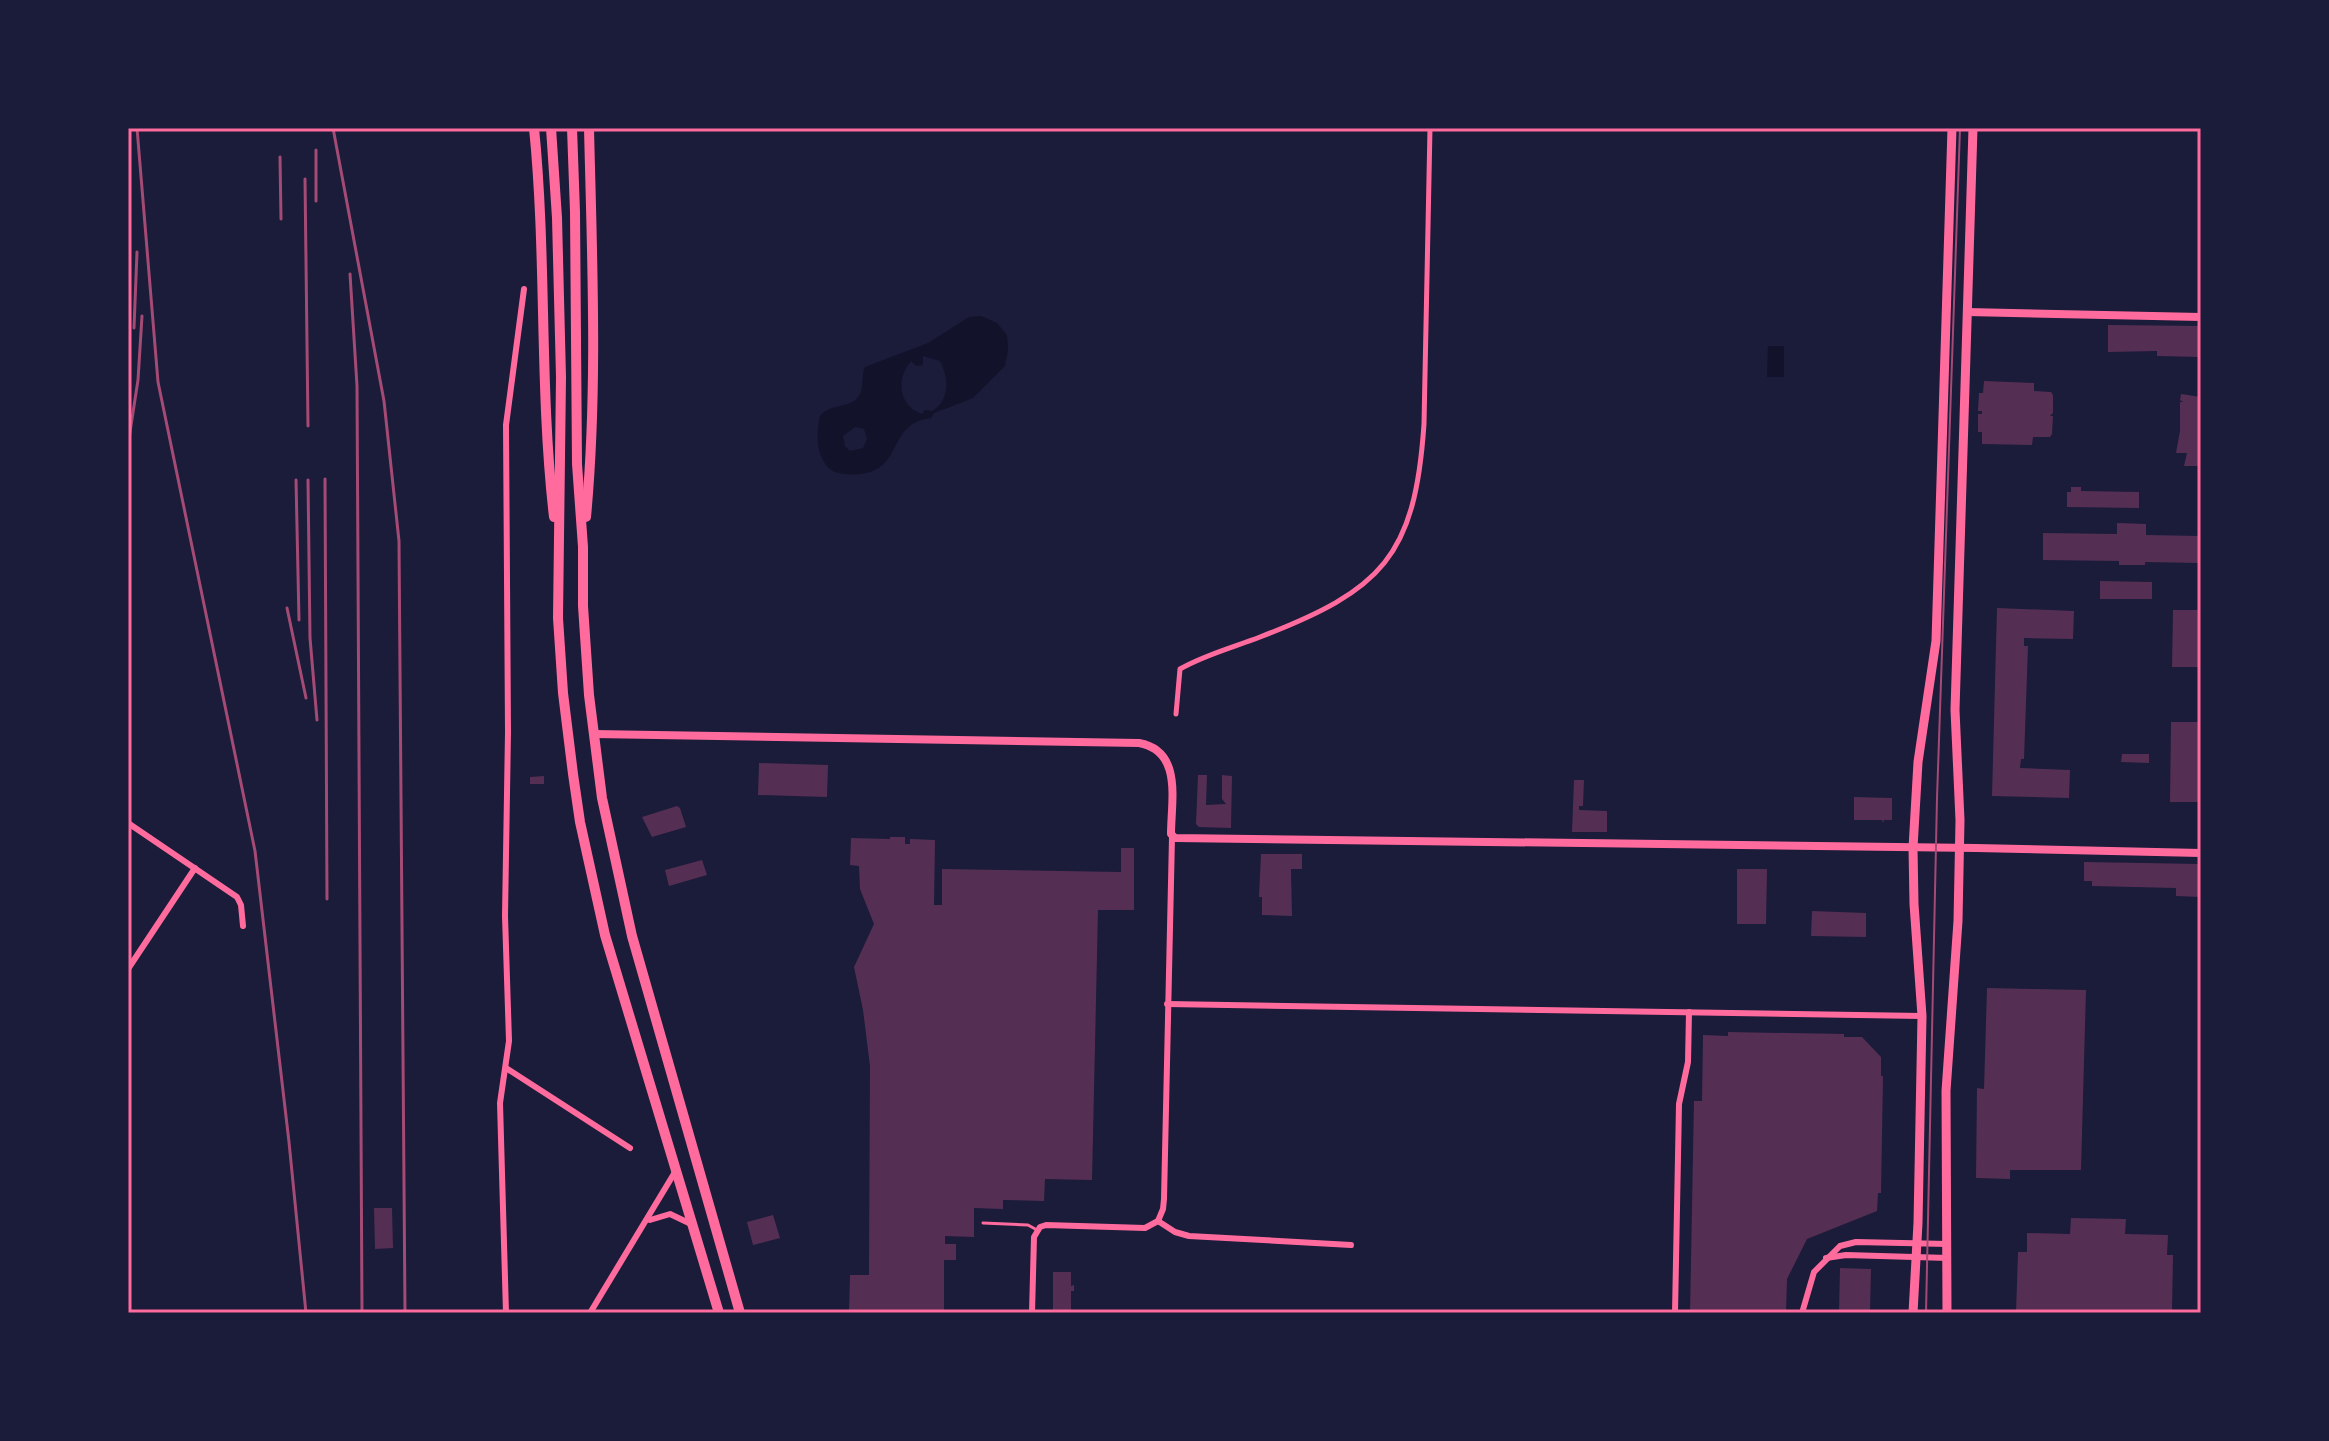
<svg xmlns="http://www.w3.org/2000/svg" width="2329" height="1441" viewBox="0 0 2329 1441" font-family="'Asap Condensed',sans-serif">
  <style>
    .water { fill: #12122b; fill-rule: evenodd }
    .building { fill: #542f53 }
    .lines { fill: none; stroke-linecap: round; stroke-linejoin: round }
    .service { stroke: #ff6b9d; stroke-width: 3 }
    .pedestrian { stroke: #ff6b9d; stroke-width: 5 }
    .minor { stroke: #ff6b9d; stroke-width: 6 }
    .tertiary { stroke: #ff6b9d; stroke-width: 8 }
    .secondary { stroke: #ff6b9d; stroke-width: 9 }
    .primary { stroke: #ff6b9d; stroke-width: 10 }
    .tram { stroke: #a44b75; stroke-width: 2 }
    .rail { stroke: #a44b75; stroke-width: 3 }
    .neatline { fill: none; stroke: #ff6b9d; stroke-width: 3 }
  </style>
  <rect width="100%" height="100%" fill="#1b1b3a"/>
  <!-- water -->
  <g class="water">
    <path d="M981,316L997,323L1007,335L1008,350L1005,366L973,398L934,413L931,418C882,424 908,479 846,474C833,473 827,469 822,458C816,447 817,428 820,416C831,402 852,410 860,394C864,385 861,376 865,367L928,343L969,317ZM923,356L940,361C949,378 950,401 932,411L925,410L922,414C898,406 896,378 911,361L916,366L923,365ZM855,427L864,429L867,439L863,448L850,451L845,446L843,436Z"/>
    <polygon points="1768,346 1784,346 1784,377 1767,377"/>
  </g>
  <!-- building -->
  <g class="building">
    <polygon points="2108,325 2201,326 2201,357 2157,356 2157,351 2108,352"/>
    <polygon points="1984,381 2034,383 2034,391 2051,392 2053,395 2053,413 2050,416 2053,416 2052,434 2050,437 2033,437 2032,445 1982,444 1982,432 1978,432 1978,414 1982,414 1982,411 1978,411 1979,393 1983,393"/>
    <polygon points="2181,394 2201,397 2201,466 2184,466 2187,453 2176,453 2180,431 2180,402 2183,402 2180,400"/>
    <polygon points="2071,487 2081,487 2081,491 2139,492 2139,508 2067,507 2067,492 2071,492"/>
    <polygon points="2117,523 2146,524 2146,535 2201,536 2201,563 2145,562 2145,565 2119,565 2119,561 2043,560 2043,533 2117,534"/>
    <polygon points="2100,581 2152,582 2152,599 2100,599"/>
    <polygon points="1997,608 2074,611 2073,639 2024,638 2024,646 2028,646 2026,703 2024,759 2021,759 2020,768 2070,770 2069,798 1992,796"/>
    <polygon points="2173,610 2201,610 2201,667 2172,667"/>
    <polygon points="2171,722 2201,722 2201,802 2170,802"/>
    <polygon points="2122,754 2149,754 2149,763 2121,762"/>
    <polygon points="759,763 828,765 827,797 758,795"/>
    <polygon points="1198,775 1207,775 1206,805 1226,804 1222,799 1222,775 1232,776 1231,828 1199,827 1196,824"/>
    <polygon points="544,776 544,784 530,784 530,777"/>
    <polygon points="1574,780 1584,780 1583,806 1579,806 1579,810 1607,811 1607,832 1572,832"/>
    <polygon points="1854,797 1892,798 1892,820 1884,820 1883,823 1882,820 1854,820"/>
    <polygon points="677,806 680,808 686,827 652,837 642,817"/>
    <polygon points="890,837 905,837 905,844 910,844 910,839 935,840 934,905 942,905 942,869 1121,872 1121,848 1134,848 1134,910 1098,910 1092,1180 1045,1179 1044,1201 1003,1200 1003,1209 974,1208 974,1237 945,1236 945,1244 956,1244 956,1260 944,1260 944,1313 849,1313 850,1275 869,1275 870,1066 863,1010 854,967 874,924 860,889 859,866 850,865 851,838 890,839"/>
    <polygon points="1261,854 1302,854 1302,869 1291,869 1292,916 1262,915 1262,897 1259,897"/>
    <polygon points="702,860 707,875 669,886 665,870"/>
    <polygon points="2084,862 2201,864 2201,897 2176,896 2176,888 2092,886 2092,881 2084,881"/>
    <polygon points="1737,869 1767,869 1766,924 1737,924"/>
    <polygon points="1812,911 1866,913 1866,937 1811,936"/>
    <polygon points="1987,988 2086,990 2081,1170 2010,1170 2010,1179 1976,1178 1977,1088 1984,1089"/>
    <polygon points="1728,1032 1844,1034 1844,1037 1862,1037 1881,1057 1881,1076 1883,1076 1881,1193 1878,1193 1877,1211 1807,1239 1787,1279 1786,1313 1690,1313 1694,1101 1702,1101 1703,1035 1728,1036"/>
    <polygon points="374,1208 392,1208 393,1248 375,1249"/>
    <polygon points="773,1215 780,1238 753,1245 747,1222"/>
    <polygon points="2071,1218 2126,1219 2125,1234 2168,1235 2167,1255 2173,1255 2172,1313 2016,1313 2018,1252 2027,1252 2027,1233 2070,1234"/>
    <polygon points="1840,1268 1871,1269 1870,1313 1839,1313"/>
    <polygon points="1053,1272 1071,1272 1071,1286 1074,1285 1074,1291 1071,1291 1071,1313 1053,1313"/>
  </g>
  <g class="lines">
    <!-- service -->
    <polyline class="service" points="983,1223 1028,1225 1037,1230"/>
    <!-- pedestrian -->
    <path class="pedestrian" d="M1176,714L1180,669C1204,655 1234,647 1260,637C1382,590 1415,557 1424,424L1430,128"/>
    <!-- minor -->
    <g class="minor">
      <polyline points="128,823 237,897 241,905 243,926"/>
      <polyline points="128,969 195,868"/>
      <polyline points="1167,1004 1922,1016"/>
      <polyline points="506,1068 630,1148"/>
      <polyline points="650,1220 670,1214 691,1224"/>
      <polyline points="1158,1221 1163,1209 1164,1199 1172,837"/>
      <polyline points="1158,1221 1175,1232 1189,1236 1351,1245"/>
      <polyline points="1826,1258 1846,1255 1948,1258"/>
      <polyline points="506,1313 500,1103 509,1041 505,916 508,732 506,425 524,289"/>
      <polyline points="590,1313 675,1172"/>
      <polyline points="1032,1313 1034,1237 1040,1227 1046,1225 1145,1228 1158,1221"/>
      <polyline points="1675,1313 1679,1104 1688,1062 1689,1012"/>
      <polyline points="1802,1313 1814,1272 1840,1246 1856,1242 1948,1244"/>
    </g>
    <!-- tertiary -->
    <g class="tertiary">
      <polyline points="1967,312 2201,317"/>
      <path d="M594,734L1139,743C1183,751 1171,801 1171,834L1175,838L1976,848L2201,853"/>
    </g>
    <!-- secondary -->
    <g class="secondary">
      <polyline points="1913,1313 1918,1223 1922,1016 1914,904 1913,848 1918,762 1936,641 1952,128"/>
      <polyline points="1947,1313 1946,1091 1958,921 1960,820 1955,710 1973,128"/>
    </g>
    <!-- primary -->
    <g class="primary">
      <path d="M534,128C547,257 539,388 554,517"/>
      <polyline points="551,128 557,218 561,377 558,618 563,693 573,774 580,822 605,935 719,1313"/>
      <polyline points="572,128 575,212 577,464 583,547 583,606 589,695 602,798 632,936 740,1313"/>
      <path d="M586,517C598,388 592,257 589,128"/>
    </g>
    <!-- tram -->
    <polyline class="tram" points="1926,1313 1937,798 1960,128"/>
    <!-- rail -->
    <g class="rail">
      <polyline points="137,128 158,382 255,851 289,1142 306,1313"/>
      <polyline points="333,128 384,401 399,541 405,1313"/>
      <polyline points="280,157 281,219"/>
      <polyline points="305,179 308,426"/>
      <polyline points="316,201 316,150"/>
      <polyline points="350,274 357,386 362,1313"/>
      <polyline points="134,328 137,252"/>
      <polyline points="128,445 138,380 142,316"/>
      <polyline points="325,479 327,899"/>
      <polyline points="296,480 299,620"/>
      <polyline points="308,480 310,638 317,720"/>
      <polyline points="287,608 306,698"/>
    </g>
  </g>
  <!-- border -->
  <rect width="2329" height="1441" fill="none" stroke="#1b1b3a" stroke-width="260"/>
  <rect x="130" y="130" width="2069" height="1181" class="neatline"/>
</svg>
